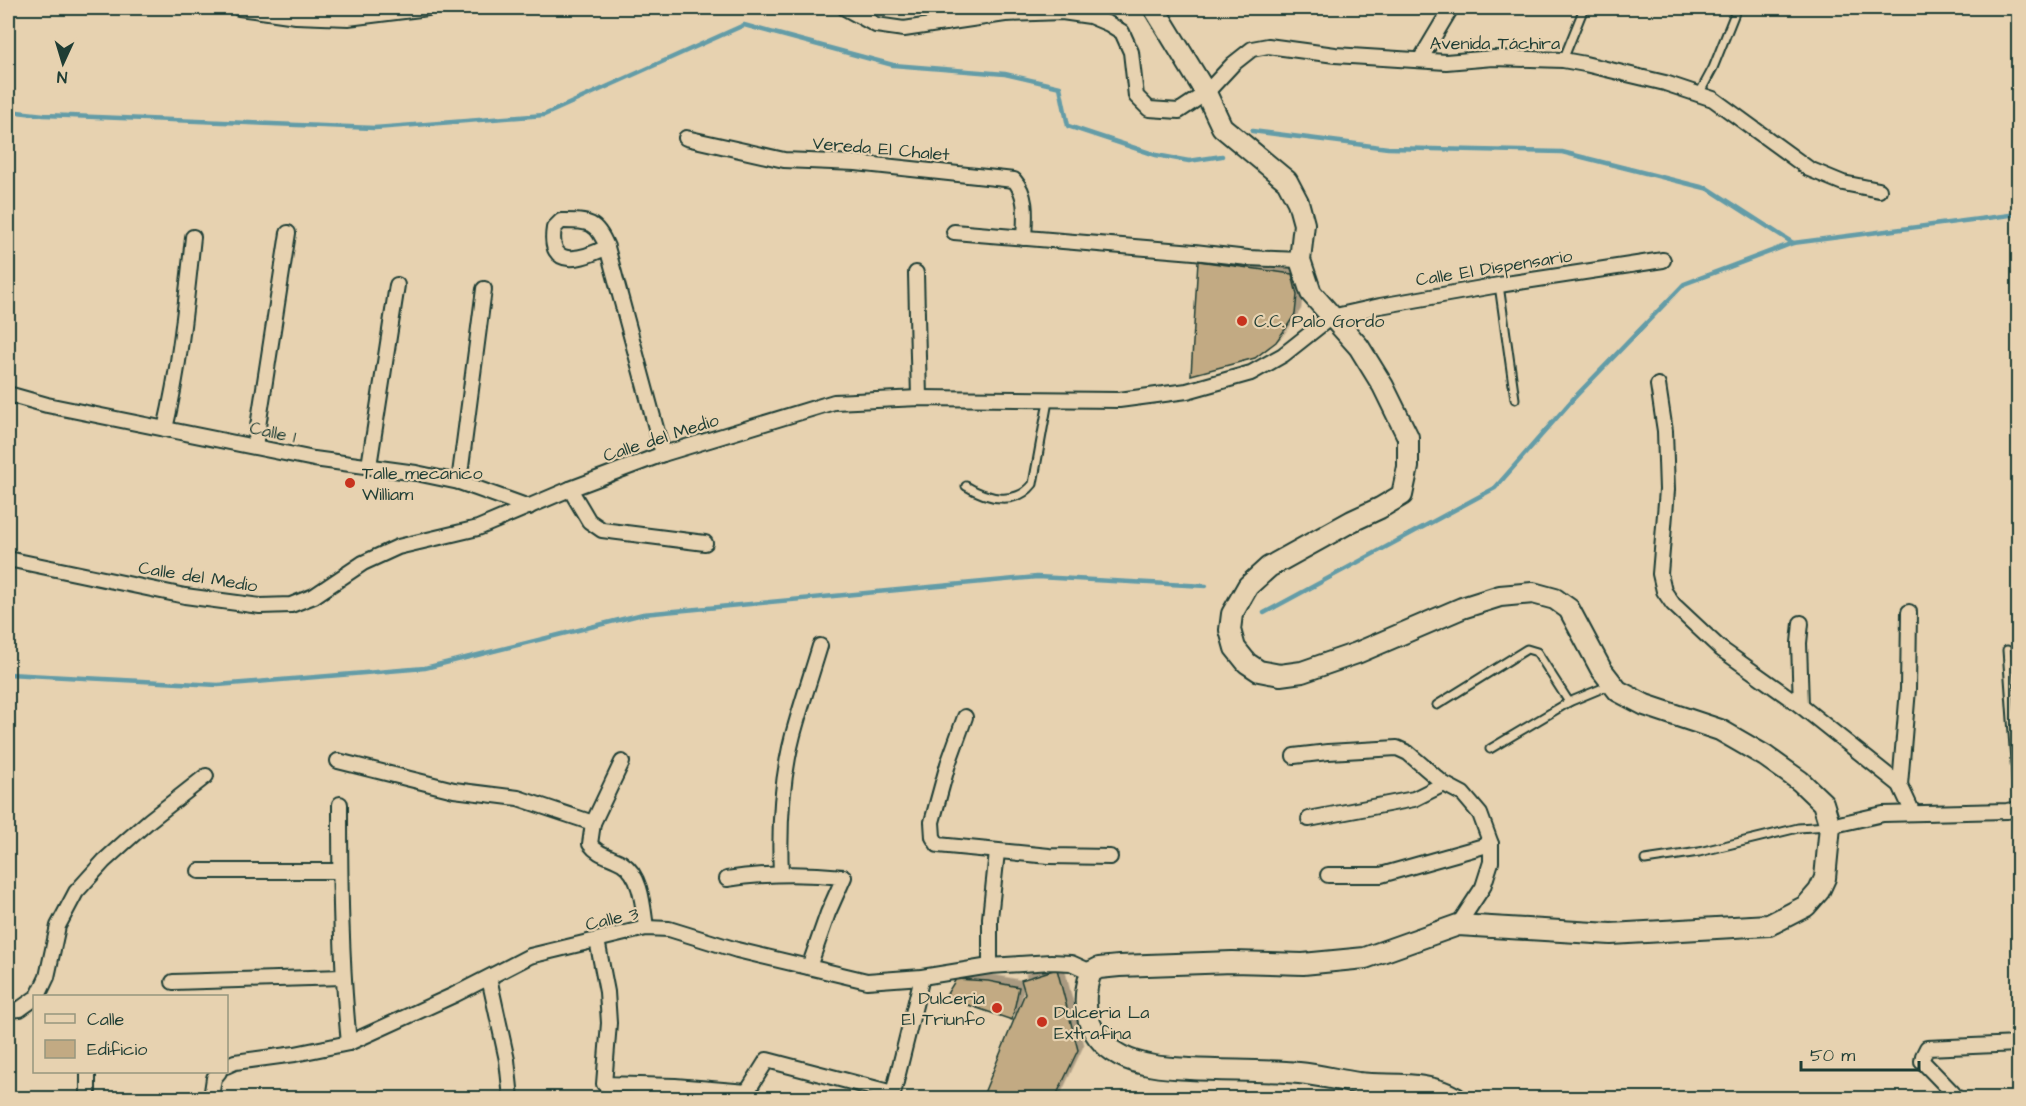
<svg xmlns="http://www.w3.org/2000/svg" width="2026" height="1106" viewBox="0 0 2026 1106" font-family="'Architects Daughter',sans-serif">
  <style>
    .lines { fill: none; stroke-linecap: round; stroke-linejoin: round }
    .stream { stroke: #649ca7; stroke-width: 4.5 }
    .building { fill: #c2aa83; stroke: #1f3d34; stroke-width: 1.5; filter: url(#shadow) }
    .service-casing { stroke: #1f3d34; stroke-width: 11 }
    .minor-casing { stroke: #1f3d34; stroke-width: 18 }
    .secondary-casing { stroke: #1f3d34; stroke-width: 24 }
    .service { stroke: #e7d2b0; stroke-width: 7 }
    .minor { stroke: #e7d2b0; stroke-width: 14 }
    .secondary { stroke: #e7d2b0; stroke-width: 20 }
    .poi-dot { fill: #c8321e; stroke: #e7d2b0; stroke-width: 2 }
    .labels { text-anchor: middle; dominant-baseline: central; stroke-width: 4.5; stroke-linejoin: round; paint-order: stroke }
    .street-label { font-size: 18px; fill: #1f3d34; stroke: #e7d2b0 }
    .poi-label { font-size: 18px; fill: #1f3d34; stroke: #e7d2b0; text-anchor: start }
  </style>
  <defs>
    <filter id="shadow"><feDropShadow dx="5.5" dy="-5.5" stdDeviation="0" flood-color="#0004"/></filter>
  </defs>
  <rect width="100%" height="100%" fill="#e7d2b0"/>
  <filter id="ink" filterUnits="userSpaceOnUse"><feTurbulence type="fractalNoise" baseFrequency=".0167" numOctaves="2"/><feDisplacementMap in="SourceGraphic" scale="12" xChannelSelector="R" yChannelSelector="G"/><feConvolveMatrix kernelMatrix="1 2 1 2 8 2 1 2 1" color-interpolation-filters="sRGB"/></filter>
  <g filter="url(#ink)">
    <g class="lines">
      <!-- stream -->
      <g class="stream">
        <polyline points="8,111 44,115 375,128 544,115 744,25 893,65 1005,74 1060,87 1068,126 1156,155 1189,161 1222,156"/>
        <polyline points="1252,131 1388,148 1562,152 1709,189 1793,243 2018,214"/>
        <polyline points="1264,613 1495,488 1574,398 1684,284 1793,243"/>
        <polyline points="8,674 218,685 425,668 643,614 1037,577 1206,586"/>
      </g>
    </g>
    <!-- building -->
    <g class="building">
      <polygon points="1198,261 1292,274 1297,295 1295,314 1286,328 1276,342 1255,358 1191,375"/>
      <polygon points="1057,969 1078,1050 1055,1098 982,1098 1025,993 1021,980"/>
      <polygon points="956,979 988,981 1019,987 1012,1020 945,997"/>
    </g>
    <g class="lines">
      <defs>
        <g id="service">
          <polyline points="1563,60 1584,8"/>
          <polyline points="1699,94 1713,68 1737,8"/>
          <polyline points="1499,285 1515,399"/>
          <path d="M966,486C987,499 1016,506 1033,484L1048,401"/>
          <polyline points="2007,650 2018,803"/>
          <polyline points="1437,705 1527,649 1537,652 1569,702"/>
          <polyline points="1490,749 1569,702 1610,685"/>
          <polyline points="1645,860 1699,852 1798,828 1828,826"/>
        </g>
        <g id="minor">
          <polyline points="239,8 296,16 348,18 428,8"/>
          <polyline points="845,8 876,25 904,29 1005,14 1062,12 1090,16 1109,24 1122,32 1131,52 1136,96 1149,109 1179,111 1206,93 1233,64 1252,49 1268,46 1335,55 1446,62 1493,58 1563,60 1585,64 1665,83 1713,99 1809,169 1843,183 1879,190"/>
          <polyline points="946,23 946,8"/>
          <polyline points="1420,60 1451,8"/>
          <path d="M686,138L784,160L856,163L1014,180C1028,196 1025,217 1024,238"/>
          <polyline points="954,232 1194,252 1248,258 1300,260"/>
          <path d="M607,247C583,259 547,271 554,228L561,221C588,221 596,220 607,247L663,454"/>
          <polyline points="916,273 919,398"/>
          <polyline points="1658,385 1665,431 1667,490 1660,574 1664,591 1673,604 1721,649 1801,706 1900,785 1913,813"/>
          <polyline points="8,394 47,405 314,459 416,473 459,482 529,507"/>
          <path d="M165,429C180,366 186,302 193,237"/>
          <polyline points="255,446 288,233"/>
          <polyline points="369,466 397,285"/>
          <polyline points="459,482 484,289"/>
          <polyline points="570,489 589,521 602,530 705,543"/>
          <polyline points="8,559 185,596 260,606 291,605 314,596 363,563 398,547 478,528 570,489 663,454 834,402 919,398 1119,400 1187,391 1251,373 1283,355 1331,317 1380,306 1499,285 1663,260"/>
          <polyline points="1801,623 1799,643 1801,706"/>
          <polyline points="965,717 948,764 932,822 933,837 938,845 1049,856 1110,857"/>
          <polyline points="1294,756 1328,752 1397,748 1408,753 1444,784 1463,794 1480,814 1491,844 1491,862 1483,887 1458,925"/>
          <polyline points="338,761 454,790 518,798 593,823"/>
          <path d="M622,762L593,823L590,844C598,855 610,856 622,863C642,876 643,907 646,928"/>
          <polyline points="1900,785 1908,689 1909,612"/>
          <path d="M340,804C340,884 341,963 349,1043"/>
          <polyline points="1309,819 1414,799 1444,784"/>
          <polyline points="1830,826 1883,814 2007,811 2018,809"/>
          <polyline points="199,871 340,871"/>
          <path d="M781,874C779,828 781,781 793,735C801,705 811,676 820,646"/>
          <polyline points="1328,875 1381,875 1491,844"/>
          <path d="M727,879C766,873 806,873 844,877L828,913L809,967"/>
          <polyline points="597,940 607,992 609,1023 604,1084 675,1086 747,1092 767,1060 893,1093"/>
          <polyline points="990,966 990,918 997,852"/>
          <polyline points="489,978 507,1060 511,1098"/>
          <polyline points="173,982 343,977"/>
          <polyline points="38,996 47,977 58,926 76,892 104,861 125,842 150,820 206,776"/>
          <polyline points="8,1010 20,1009 34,999"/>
          <polyline points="226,1066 235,1062 295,1054 349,1043 454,995 530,956 646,928 669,929 737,950 867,981 922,977 990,966 1051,962 1071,963 1091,972"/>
          <polyline points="1953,1093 1922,1061 1923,1056 1927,1048 2018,1044"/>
          <polyline points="88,1098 88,1072"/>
          <polyline points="211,1098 214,1078 219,1072"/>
          <polyline points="892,1098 922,977"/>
        </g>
        <path id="secondary" d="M1154,8L1206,93L1222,127L1287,181L1298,202L1304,224L1300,260L1311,293L1359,347L1383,386L1408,437V467L1402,495L1380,508L1352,521L1269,567L1248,586L1232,614L1230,630L1235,648L1247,663L1259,671L1280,675L1302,672L1357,653L1462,608L1500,596L1533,593L1555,599L1569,609L1601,669L1618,691L1645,705L1720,730L1765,756L1800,781L1823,803L1830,826L1825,878L1819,891L1806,906L1769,925L1611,934L1458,925L1365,958L1303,964L1232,962L1119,966L1099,968L1091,972C1075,1018 1097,1053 1144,1064C1159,1068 1175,1068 1190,1069C1226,1071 1263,1070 1299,1073C1319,1075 1338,1080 1358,1083C1391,1087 1426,1080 1456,1098"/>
      </defs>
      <!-- service casing -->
      <use href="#service" class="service-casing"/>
      <!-- minor casing -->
      <use href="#minor" class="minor-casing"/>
      <!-- secondary casing -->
      <use href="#secondary" class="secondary-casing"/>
      <!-- service -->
      <use href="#service" class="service"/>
      <!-- minor -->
      <use href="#minor" class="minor"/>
      <!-- secondary -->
      <use href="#secondary" class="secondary"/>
    </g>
  </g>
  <!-- markers -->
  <g class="poi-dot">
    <circle cx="1242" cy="321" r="6"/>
    <circle cx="350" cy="483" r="6"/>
    <circle cx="997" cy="1008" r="6"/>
    <circle cx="1042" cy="1022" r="6"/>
  </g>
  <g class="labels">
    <!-- street labels -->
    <g class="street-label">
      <text x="1495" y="43">Avenida Táchira</text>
      <text transform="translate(881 149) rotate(5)">Vereda El Chalet</text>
      <text transform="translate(1494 268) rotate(-9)">Calle El Dispensario</text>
      <text transform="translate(273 432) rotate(12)">Calle 1</text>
      <text transform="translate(661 438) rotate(-18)">Calle del Medio</text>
      <text transform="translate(198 577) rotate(9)">Calle del Medio</text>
      <text transform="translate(612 919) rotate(-13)">Calle 3</text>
    </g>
    <!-- poi labels -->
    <g class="poi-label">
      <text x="1254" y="321">C.C. Palo Gordo</text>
      <text x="362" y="473">Talle mecanico<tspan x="362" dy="21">William</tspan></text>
      <text x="985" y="998" text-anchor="end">Dulceria<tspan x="985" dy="21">El Triunfo</tspan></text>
      <text x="1054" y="1012">Dulceria La<tspan x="1054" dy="21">Extrafina</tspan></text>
    </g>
  </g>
  <!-- margin -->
  <rect width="2026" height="1106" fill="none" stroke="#e7d2b0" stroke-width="30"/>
  <rect x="15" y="15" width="1996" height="1076" fill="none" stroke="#1f3d34" stroke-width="2" filter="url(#ink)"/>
  <!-- legend -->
  <rect x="33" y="995" width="195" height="78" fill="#e7d2b0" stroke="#97967e" stroke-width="1.5"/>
  <rect x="45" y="1014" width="30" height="9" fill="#e7d2b0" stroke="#97967e" stroke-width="1.5"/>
  <text x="87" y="1025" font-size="18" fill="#1f3d34">Calle</text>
  <rect x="45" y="1040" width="30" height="18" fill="#c2aa83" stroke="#97967e" stroke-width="1.5"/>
  <text x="87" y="1055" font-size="18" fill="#1f3d34">Edificio</text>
  <!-- north arrow -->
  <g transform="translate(63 63) rotate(184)" stroke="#e7d2b0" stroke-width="4.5" paint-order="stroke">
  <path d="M0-4.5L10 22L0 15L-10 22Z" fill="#1f3d34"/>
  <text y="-9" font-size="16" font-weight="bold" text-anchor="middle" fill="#1f3d34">N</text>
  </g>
  <!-- scale -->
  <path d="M1801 1061v9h118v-9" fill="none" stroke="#1f3d34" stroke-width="3"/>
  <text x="1810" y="1061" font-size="18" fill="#1f3d34" stroke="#e7d2b0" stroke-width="4.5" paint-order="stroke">50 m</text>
</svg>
